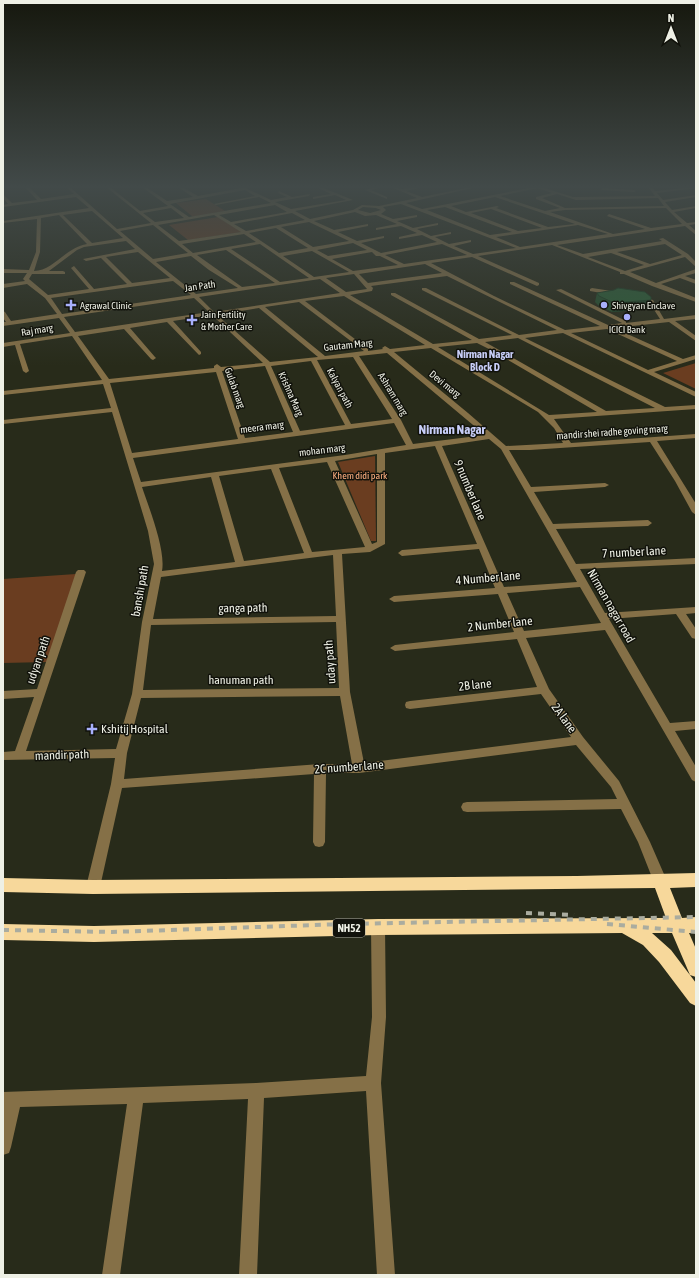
<svg xmlns="http://www.w3.org/2000/svg" width="699" height="1278" viewBox="0 0 699 1278" font-family="'Asap Condensed',sans-serif">
  <style>
    .green { fill: #6a3d20 }
    .lines { fill: none; stroke-linecap: round; stroke-linejoin: round }
    .minor { fill: #857047; fill-rule: evenodd }
    .highway { fill: #f7d89b; fill-rule: evenodd }
    .rail { stroke: #aaac9f; stroke-width: 4; stroke-dasharray: 6 6; stroke-linecap: butt }
    .wall { fill: #264f2e }
    .shaded-wall { fill: #1f4026 }
    .building { fill: #2c5c36; stroke: #1f4026 }
    .poi-dot { fill: #a8b0fc; stroke: #11120b; stroke-width: 1.5 }
    .labels { text-anchor: middle; dominant-baseline: central; stroke-width: 3; stroke-linejoin: round; paint-order: stroke }
    .far-street-label { font-size: 10px; fill: #eef0e5; stroke: #11120b }
    .far-poi-label { font-size: 10px; fill: #eef0e5; stroke: #11120b; text-anchor: start }
    .far-park-label { font-size: 10px; fill: #feaf80; stroke: #11120b }
    .far-neighbourhood-label { font-size: 11px; font-weight: bold; fill: #c7cdf7; stroke: #11120b }
    .shield { fill: #11120b; stroke: #acada4; stroke-width: 1 }
    .shield-label { font-size: 11px; font-weight: bold; fill: #eef0e5 }
    .street-label { font-size: 12px; fill: #eef0e5; stroke: #11120b }
    .poi-label { font-size: 12px; fill: #eef0e5; stroke: #11120b; text-anchor: start }
    .far-district-label { font-size: 13px; font-weight: bold; fill: #c7cdf7; stroke: #11120b }
  </style>
  <rect width="100%" height="100%" fill="#282b1a"/>
  <!-- green -->
  <g class="green">
    <polygon points="206,199 225,211 193,217 176,203"/>
    <polygon points="218,217 242,232 188,240 169,225"/>
    <polygon points="696,363 696,389 663,373"/>
    <polygon points="375,456 376,541 371,541 338,462"/>
    <polygon points="76,574 47,662 3,663 3,579"/>
  </g>
  <g class="lines">
    <!-- minor -->
    <g class="minor">
      <path d="M25,187H29L41,199L74,194L66,187H70L117,229L151,223L106,187H110L140,211L168,206L142,187H146L167,201L193,197L178,187H182L198,196L241,188L239,187H243L271,200L287,197L278,193L279,191L292,197L310,194L309,196L275,202L291,209L346,200L335,195L313,199V197L331,194L316,187H321L353,200L295,211L310,219L353,210L362,205L379,206L417,198L391,187L402,189L423,187L406,191L422,197L471,187H477L406,203L422,209L534,187H541L573,197L655,196L648,187H652L655,191L696,187V188L657,193L663,200L696,195V197L665,202L672,210L696,206V208L674,212L687,223L696,222V224L689,225L696,231V235L685,226L557,245L583,254L662,241L659,239L663,238L688,254L696,262V267L685,257L630,272L656,283L696,269V273L685,276L696,280V284L680,278L661,284L696,298V302L652,286L624,274H620V272L552,245L478,256L539,283V285L537,286L472,257L431,263L494,296L565,330L600,326L510,284V282H514L608,325L622,323L556,290L561,289L626,321V323L660,319L649,302L636,298L635,297L638,295L653,300L664,319L696,315V319L675,321L696,336V341L669,322L614,328L683,359L696,355V359L654,372L696,392V397L563,333L525,338L665,407L696,405V409L554,419L571,443L696,434V438L657,441L696,504V515L692,512L675,481L650,442L530,450H509L531,487L605,483L609,485L605,487L534,492L553,524L648,520L652,523L648,526L556,529L576,564L696,558V564L580,569L605,613L696,607V613L686,614L696,629V639L692,638L676,614L609,619L670,723L696,721V729L675,731L696,767V782L692,780L605,630L526,638L549,689L583,737L619,781L650,842L667,881L665,885L660,887L655,885L638,842L621,809L467,812L463,811L461,807L463,803L467,802L617,799L611,787L576,745L359,773H326L325,842L323,846L319,847L315,846L313,842L314,774L122,788L100,887L98,891L93,893L88,891L86,887L111,784L115,758L3,760V752L15,751L34,697L3,699V691L37,689L76,572L78,570H84L86,572L26,751L116,749L132,694L142,622L154,564L148,531L112,412L3,424V420L111,408L103,384L3,395V391L102,380L72,336L20,344L29,371L26,373L23,371L15,345L3,347V343L70,333L59,318L3,326V322H6L3,318V311L5,312L11,321L57,314L45,298L27,284L3,288V284L25,281L23,279L27,273H3V269L29,270L36,252L37,219L3,223V221L89,208L76,197L3,207V205L8,204L3,198V194L12,203L37,200ZM538,188L552,193L536,197V199L560,208L545,211L500,196ZM245,190L255,196L214,204L216,205L259,197L271,203L189,217L170,204ZM557,194L576,200L658,198L664,206L565,208L542,198ZM495,197L575,224L548,227L496,208L499,207L497,206L466,212L451,206ZM401,204L516,248L473,254L454,246L471,242V240L449,244L435,237L451,234V232L431,236L417,229L438,225V223L413,228L397,221L417,217V215L393,219L381,214L386,210L383,207ZM275,205L287,212L231,222L219,215ZM363,207L376,208L381,210L370,213L358,210ZM445,207L512,232L490,235L427,210ZM171,208L184,218L155,222L143,213ZM666,208L682,224L651,228L609,214L607,216L645,229L613,234L550,212L565,210ZM491,209L542,228L518,231L471,213ZM92,211L123,238L92,243L63,215ZM355,212L365,216L376,215L397,224L376,228V230L401,226L417,233L399,237V239L422,235L437,242L381,253L361,243L384,238V236L357,241L338,232L368,226V224L334,230L314,221ZM292,213L305,220L246,231L234,224ZM59,215L87,244C66,247 53,271 34,271L40,252L41,218ZM214,215L241,232L179,241L158,225ZM309,222L349,241L313,247L281,227ZM153,225L188,253L153,259L120,231ZM578,225L608,234L520,247L496,237ZM276,228L308,248L279,253L249,233ZM244,234L256,242L193,253L182,244ZM126,241L135,249L83,259L86,261L101,258L127,284L94,289L74,266L71,268L89,289L48,295L29,279L32,274H65V272L63,271H49L77,250L84,247ZM353,243L367,250L328,256L317,250ZM260,244L309,278L280,282L231,249ZM442,244L467,255L404,264L385,255ZM665,244L682,255L650,264L617,252ZM226,250L275,283L242,287L197,255ZM312,251L349,272L314,277L283,256ZM138,252L170,278L132,283L106,257ZM372,252L376,256H380L398,265L353,271L332,259ZM611,253L644,265L625,271L588,257ZM191,256L209,270L238,288L196,294L156,262ZM425,264L442,273L368,283L359,274ZM354,274L367,289L346,292L326,278ZM447,276L557,330L519,335L426,288H422V290L512,335L479,339L395,293H391V295L472,340L433,344L350,295L372,291L373,288L371,286ZM320,279L340,293L214,312L199,297ZM173,281L191,295L62,314L51,298ZM344,296L425,345L390,349L385,346L382,348L383,349L368,351V349L305,301ZM194,298L209,312L75,332L64,317ZM299,302L364,351L325,356L265,307ZM259,308L318,357L270,362L217,315ZM212,315L263,363L221,367L217,364L214,366V368L109,379L78,336L124,329L151,359L153,360L156,358L155,357L130,328L167,322L199,355L201,354V352L173,321ZM607,329L677,361L648,370L571,333ZM518,338L655,408L606,411L485,342ZM477,343L491,350L597,412L549,415L438,347ZM431,348L538,412L554,428L563,443L506,446L468,413L394,352ZM387,353L485,435L413,444L401,420L359,356ZM353,357L392,419L351,424L317,360ZM311,361L345,425L300,431L271,366ZM265,366L293,432L245,438L222,371ZM216,372L238,439L132,453L110,383ZM394,423L406,445L345,455L141,482L133,458ZM489,439L501,449L577,582L504,587L442,446ZM435,446L477,544L402,550L398,553L402,556L479,549L495,588L394,596L389,599L394,602L498,594L514,632L395,645L390,648L395,651L517,639L537,687L410,701L406,702L405,705L406,708L410,709L541,694L571,737L364,763L350,692L342,554L370,552L385,544V453ZM377,454V542L372,544L335,461ZM327,462L365,547L312,552L279,468ZM271,469L304,553L244,561L219,476ZM211,477L235,562L162,571C166,550 149,508 142,487ZM333,555L336,616L153,619L161,577ZM580,587L601,623L524,631L507,593ZM336,622L339,688L143,690L151,625ZM340,696L352,764H320L124,779L127,753L141,698Z"/>
      <polygon points="376,187 381,187 371,190 387,197 387,199 365,190"/>
      <polygon points="602,188 634,190 636,191 634,192 601,190"/>
      <polygon points="592,288 618,292 621,294 618,296 590,291 590,289"/>
      <polygon points="378,921 383,923 385,927 386,1017 381,1083 395,1275 377,1275 366,1091 264,1098 257,1275 239,1275 248,1099 143,1103 120,1275 102,1275 127,1104 20,1107 11,1147 9,1153 3,1155 3,1092 256,1083 366,1076 372,1017 371,927 373,923"/>
    </g>
    <!-- highway -->
    <polygon class="highway" points="696,873 696,887 670,888 682,918 696,917 696,933 689,933 696,949 696,977 690,975 672,933 652,933 671,950 696,983 696,1006 690,1003 659,962 643,945 622,933 378,935 94,942 3,940 3,924 94,926 378,919 666,918 655,888 93,894 3,892 3,878 93,880 577,876"/>
    <!-- rail -->
    <g class="rail">
      <polyline points="526,913 574,915"/>
      <polyline points="607,924 696,932"/>
      <polyline points="3,930 112,932 345,924 696,917"/>
    </g>
  </g>
  <!-- wall -->
  <polygon class="wall" points="597,293 651,300 649,309 612,312 598,305 595,302"/>
  <!-- shaded-wall -->
  <polygon class="shaded-wall" points="651,300 649,309 612,312 614,303"/>
  <!-- building -->
  <polygon class="building" points="618,288 645,292 651,297 651,300 614,303 599,296 597,293 614,290"/>
  <!-- sky -->
  <linearGradient id="sky" x2="0" y2="1"><stop stop-color="#16180e"/><stop offset="0.51" stop-color="#424a49"/><stop offset="1" stop-color="#424a49" stop-opacity="0"/></linearGradient>
  <rect width="699" height="366" fill="url(#sky)"/>
  <!-- markers -->
  <g class="poi-dot">
    <path d="M69 299h4v4h4v4h-4v4h-4v-4h-4v-4h4z"/>
    <circle cx="604" cy="305" r="4"/>
    <circle cx="627" cy="317" r="4"/>
    <path d="M190 314h4v4h4v4h-4v4h-4v-4h-4v-4h4z"/>
    <path d="M90 723h4v4h4v4h-4v4h-4v-4h-4v-4h4z"/>
  </g>
  <g class="labels">
    <!-- far-street labels -->
    <g class="far-street-label">
      <text transform="translate(200 286) rotate(-8)">Jan Path</text>
      <text transform="translate(37 330) rotate(-9)">Raj marg</text>
      <text transform="translate(348 345) rotate(-6)">Gautam Marg</text>
      <text transform="translate(445 384) rotate(39)">Devi marg</text>
      <text transform="translate(235 388) rotate(70)">Gulab marg</text>
      <text transform="translate(340 388) rotate(62)">Kalyan path</text>
      <text transform="translate(291 394) rotate(66)">Krishna Marg</text>
      <text transform="translate(393 394) rotate(59)">Ashram marg</text>
      <text transform="translate(262 427) rotate(-7)">meera marg</text>
      <text transform="translate(612 432) rotate(-4)">mandir shei radhe goving marg</text>
      <text transform="translate(322 450) rotate(-7)">mohan marg</text>
    </g>
    <!-- far-poi labels -->
    <g class="far-poi-label">
      <text x="80" y="305">Agrawal Clinic</text>
      <text x="612" y="305">Shivgyan Enclave</text>
      <text x="201" y="314">Jain Fertility<tspan x="201" dy="12">&amp; Mother Care</tspan></text>
      <text x="627" y="329" text-anchor="middle">ICICI Bank</text>
    </g>
    <!-- far-park labels -->
    <g class="far-park-label">
      <text x="360" y="475">Khem didi park</text>
    </g>
    <!-- far-neighbourhood labels -->
    <g class="far-neighbourhood-label">
      <text x="485" y="354">Nirman Nagar<tspan x="485" dy="13">Block D</tspan></text>
    </g>
    <!-- shield labels -->
    <rect class="shield" x="333" y="919" width="32" height="18" rx="3"/>
    <g class="shield-label">
      <text x="349" y="928">NH52</text>
    </g>
    <!-- street labels -->
    <g class="street-label">
      <text transform="translate(470 490) rotate(67)">9 number lane</text>
      <text transform="translate(634 552) rotate(-3)">7 number lane</text>
      <text transform="translate(488 578) rotate(-5)">4 Number lane</text>
      <text transform="translate(140 591) rotate(-80)">banshi path</text>
      <text transform="translate(611 606) rotate(60)">Nirman nagar road</text>
      <text transform="translate(243 608) rotate(-1)">ganga path</text>
      <text transform="translate(500 624) rotate(-6)">2 Number lane</text>
      <text transform="translate(38 660) rotate(-71)">udyan path</text>
      <text transform="translate(330 662) rotate(-94)">uday path</text>
      <text x="241" y="680">hanuman path</text>
      <text transform="translate(475 685) rotate(-6)">2B lane</text>
      <text transform="translate(564 718) rotate(54)">2A lane</text>
      <text transform="translate(62 755) rotate(-2)">mandir path</text>
      <text transform="translate(349 767) rotate(-4)">2C number lane</text>
    </g>
    <!-- poi labels -->
    <g class="poi-label">
      <text x="101" y="729">Kshitij Hospital</text>
    </g>
    <!-- far-district labels -->
    <g class="far-district-label">
      <text x="452" y="429">Nirman Nagar</text>
    </g>
  </g>
  <!-- border -->
  <rect width="699" height="1278" fill="none" stroke="#eef0e5" stroke-width="8"/>
  <!-- north arrow -->
  <g transform="translate(671 28)" stroke="#11120b" stroke-width="3" paint-order="stroke">
  <path d="M0-3L7 15L0 10L-7 15Z" fill="#eef0e5"/>
  <text y="-6" font-size="11" font-weight="bold" text-anchor="middle" fill="#eef0e5">N</text>
  </g>
</svg>
